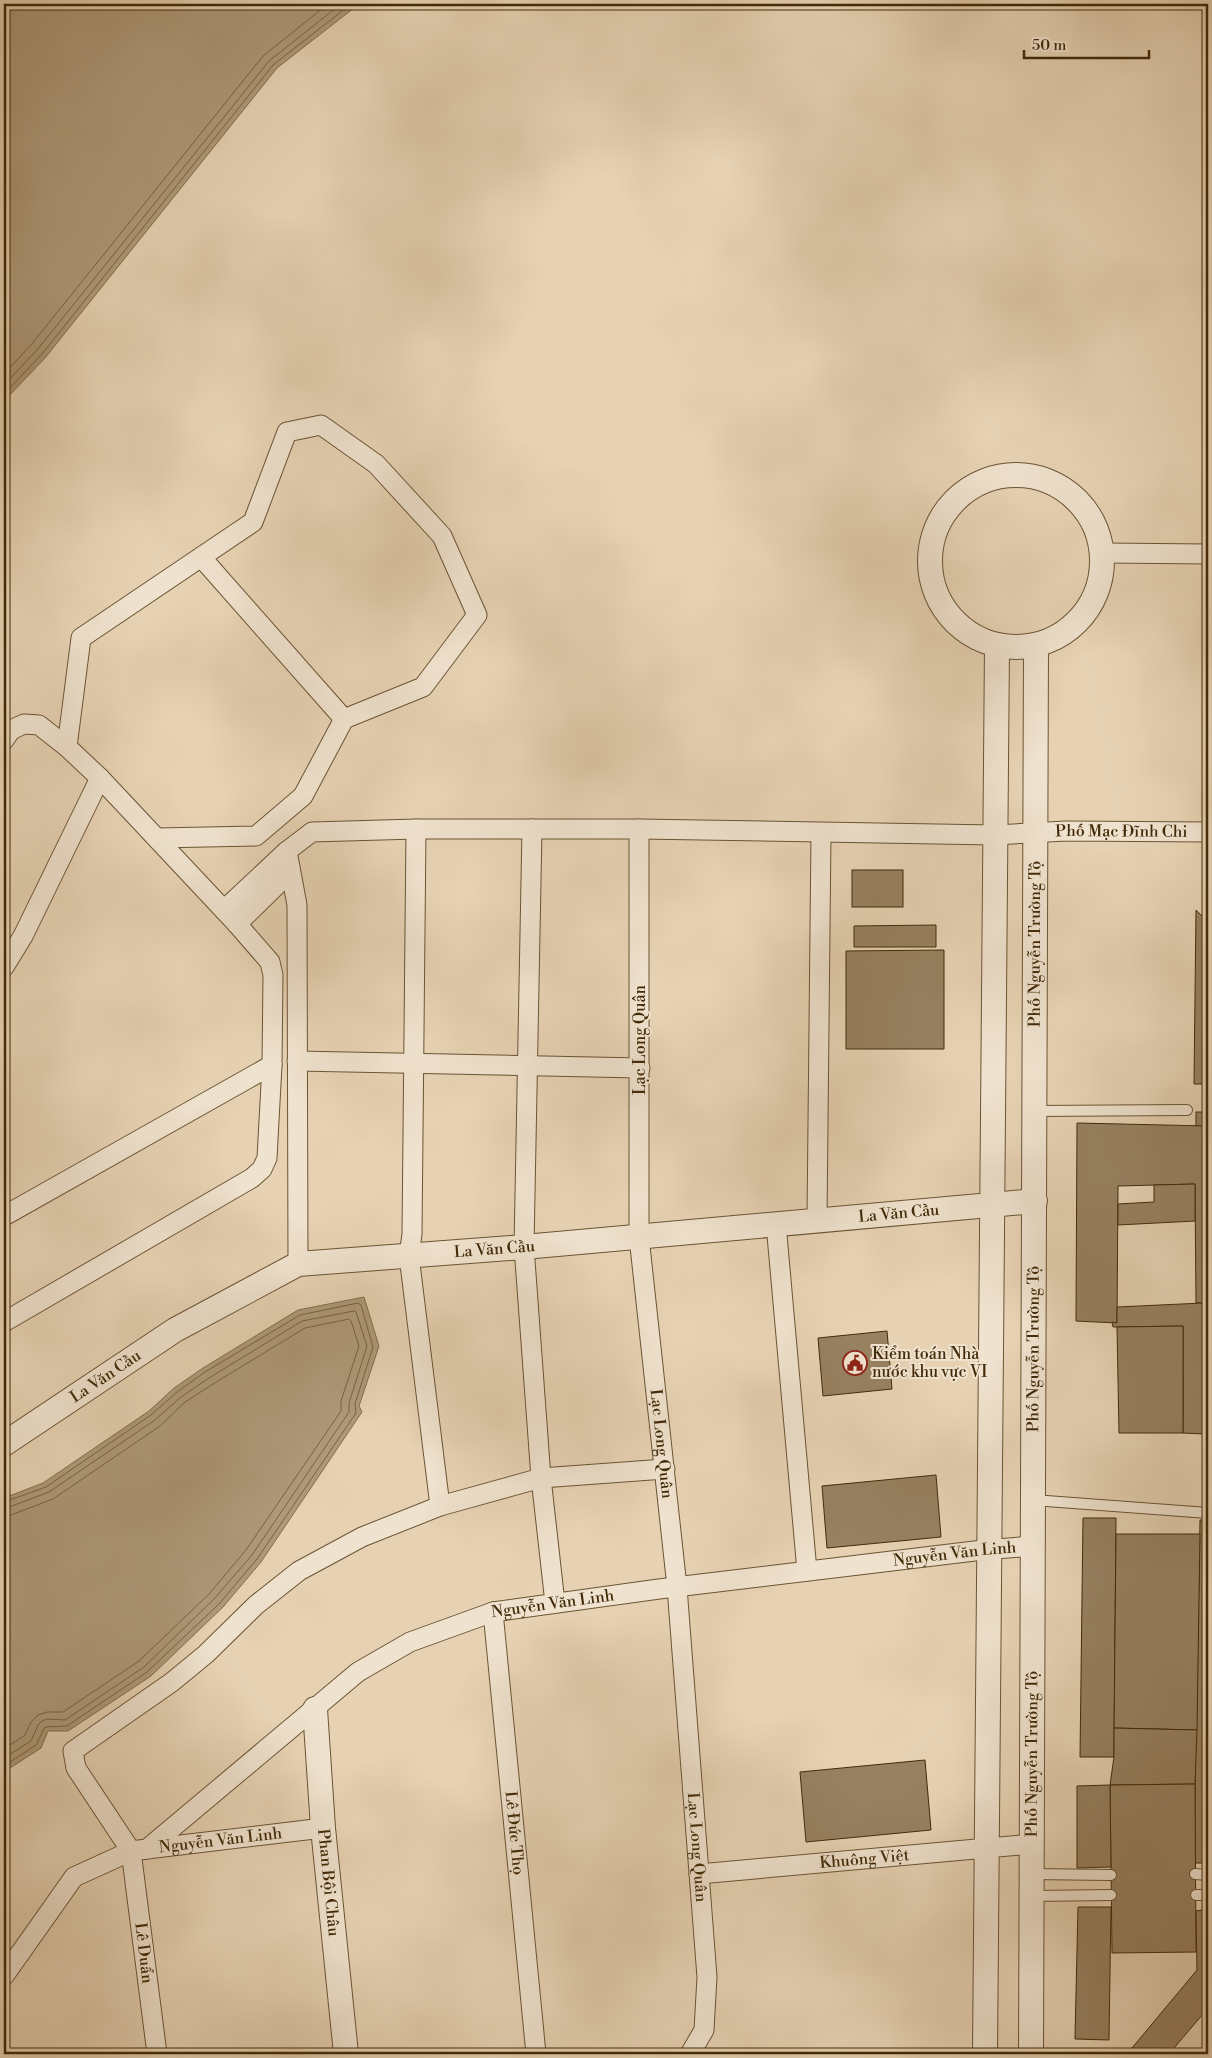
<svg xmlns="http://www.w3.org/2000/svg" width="1212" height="2058" viewBox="0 0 1212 2058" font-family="'Libre Bodoni',serif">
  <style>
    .water { fill: #ae9979; stroke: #836d4c }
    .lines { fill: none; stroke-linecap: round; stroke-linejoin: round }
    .shore { stroke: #786240; stroke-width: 1 }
    .building { fill: #978161; stroke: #422a08 }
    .service-casing { stroke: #6b5433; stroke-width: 12 }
    .minor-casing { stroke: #6b5433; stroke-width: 21 }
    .tertiary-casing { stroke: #6b5433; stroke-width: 26 }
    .service { stroke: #efe2ce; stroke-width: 10 }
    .minor { stroke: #efe2ce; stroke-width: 19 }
    .tertiary { stroke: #efe2ce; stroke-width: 24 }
    .labels { text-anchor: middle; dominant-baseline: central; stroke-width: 4; stroke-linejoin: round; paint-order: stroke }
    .street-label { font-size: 16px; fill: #422a08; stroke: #efe2ce }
    .poi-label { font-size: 16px; fill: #422a08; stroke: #efe2ce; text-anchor: start }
  </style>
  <rect width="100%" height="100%" fill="#e6d2b3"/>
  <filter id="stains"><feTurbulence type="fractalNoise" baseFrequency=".004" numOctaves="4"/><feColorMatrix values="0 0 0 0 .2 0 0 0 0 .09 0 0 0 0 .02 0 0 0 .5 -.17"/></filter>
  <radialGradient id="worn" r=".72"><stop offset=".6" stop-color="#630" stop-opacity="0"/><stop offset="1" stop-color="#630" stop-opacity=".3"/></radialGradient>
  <!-- water -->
  <g class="water">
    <polygon points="4,4 359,4 277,68 45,358 4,401"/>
    <polygon points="364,1297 379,1346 359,1406 362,1412 261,1562 223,1607 151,1676 68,1731 48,1731 41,1748 4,1772 4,1498 43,1483 149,1411 174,1388 203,1368 298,1310"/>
  </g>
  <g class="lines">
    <!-- shore -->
    <g class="shore">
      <polyline points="4,374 31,345 263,56 328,4"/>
      <polyline points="4,385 37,350 269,61 341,4"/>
      <polyline points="4,394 42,354 273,65 351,4"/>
      <polyline points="4,1502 46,1487 151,1415 177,1392 205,1372 300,1315 358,1303 361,1305 373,1347 355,1404 356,1413 257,1559 219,1604 147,1672 67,1726 45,1727 36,1745 4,1766"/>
      <polyline points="4,1509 49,1492 155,1420 181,1397 209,1378 302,1321 354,1311 356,1312 367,1346 349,1403 349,1412 252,1555 214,1599 144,1667 65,1720 47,1719 42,1721 38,1725 31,1741 4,1758"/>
      <polyline points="4,1516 11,1515 53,1499 160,1426 185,1402 213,1384 305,1328 349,1319 351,1321 359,1346 341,1401 341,1411 246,1550 209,1594 139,1661 63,1712 47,1712 38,1715 31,1722 25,1735 4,1749"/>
    </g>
  </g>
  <!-- building -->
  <g class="building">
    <rect x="852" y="870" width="51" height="37"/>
    <polygon points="1196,910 1208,922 1208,1084 1194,1084"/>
    <polygon points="936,925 936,947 854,947 854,926"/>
    <polygon points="944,950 944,1049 846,1049 846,951"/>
    <rect x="1196" y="1112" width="12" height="14"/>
    <polygon points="1077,1123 1208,1126 1208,1439 1203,1440 1203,1303 1196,1303 1195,1184 1118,1186 1117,1323 1076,1321"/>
    <polygon points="1195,1184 1195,1221 1118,1225 1118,1204 1154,1202 1154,1185"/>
    <polygon points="1203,1303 1203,1434 1183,1433 1183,1326 1113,1327 1112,1322 1117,1323 1117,1307"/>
    <polygon points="1183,1326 1183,1433 1119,1433 1117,1327"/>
    <polygon points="887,1331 892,1389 823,1396 818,1338"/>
    <polygon points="936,1475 941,1537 827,1548 822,1486"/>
    <polygon points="1083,1518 1116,1518 1114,1757 1080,1757"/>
    <polygon points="1200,1520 1208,1520 1208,1863 1195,1863 1195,1784"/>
    <polygon points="1116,1534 1200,1534 1197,1730 1114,1728"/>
    <polygon points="1114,1728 1197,1730 1195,1784 1110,1785 1114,1757"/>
    <polygon points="925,1760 931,1830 806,1842 800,1772"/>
    <polygon points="1195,1784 1196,1952 1112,1953 1110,1785"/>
    <polygon points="1110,1785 1111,1867 1077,1868 1077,1786"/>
    <polygon points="1078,1907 1111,1907 1109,2040 1075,2039"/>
    <polygon points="1208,1909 1208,2008 1169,2054 1127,2054 1197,1970 1196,1911"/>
  </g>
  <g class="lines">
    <defs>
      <g id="service">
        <polyline points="1035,1111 1187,1110"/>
        <polyline points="1033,1500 1208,1513"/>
        <polyline points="1031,1874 1111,1875"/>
        <polyline points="1195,1874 1208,1875"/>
        <polyline points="1196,1895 1208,1895"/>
        <polyline points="1031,1896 1111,1895"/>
      </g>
      <g id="minor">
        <polyline points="1102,553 1208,554"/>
        <polyline points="201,557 344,719"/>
        <polyline points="4,740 11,730 24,724 39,725 67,747 100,778 237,924 270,962 273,975 272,1065 267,1158 262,1169 252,1178 4,1322"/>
        <polyline points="67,747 81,638 253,522 287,432 321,425 376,464 442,536 477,615 423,687 344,719 303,796 256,836 157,838"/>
        <polyline points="416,829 412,1234 409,1256 440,1506"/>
        <polyline points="532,829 524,1247 541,1478 555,1603"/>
        <path id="s1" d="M639,829V1237L677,1587L707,1977L704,2030L690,2054"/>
        <polyline points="224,910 287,851"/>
        <polyline points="237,924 289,873"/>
        <polyline points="4,967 23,936 100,778"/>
        <polyline points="297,1061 640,1068"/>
        <polyline points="4,1216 272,1065"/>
        <polyline points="817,1220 821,833"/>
        <polyline points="776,1224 807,1571"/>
        <path id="s2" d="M298,1264L297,905L287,851L312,832L416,829H639L995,835L1066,831L1208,832"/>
        <path id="s3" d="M493,1612L536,2054"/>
        <path id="s4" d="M147,1849L323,1828"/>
        <path id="s5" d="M699,1874L1032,1844"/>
        <path id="s6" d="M4,1976L74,1877L131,1851L147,1849L358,1672L410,1642L493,1612L659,1589L983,1550L1033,1546"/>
        <polyline points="157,2054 131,1851 76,1768 73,1751 172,1682 206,1654 256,1605 299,1571 362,1537 440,1506 541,1478 665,1469"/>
      </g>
      <g id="tertiary">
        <circle cx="1016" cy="561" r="86"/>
        <path id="s7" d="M4,1444L175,1330L298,1264L524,1247L1035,1201"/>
        <path id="s8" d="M315,1709L323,1828L346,2054"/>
        <polyline points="985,2054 997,645"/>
        <path id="s9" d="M1031,2054L1036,645"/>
      </g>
    </defs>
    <!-- service casing -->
    <use href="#service" class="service-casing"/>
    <!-- minor casing -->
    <use href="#minor" class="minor-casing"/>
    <!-- tertiary casing -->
    <use href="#tertiary" class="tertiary-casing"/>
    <!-- service -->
    <use href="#service" class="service"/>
    <!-- minor -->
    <use href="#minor" class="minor"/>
    <!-- tertiary -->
    <use href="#tertiary" class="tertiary"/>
  </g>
  <!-- icons -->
  <defs>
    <symbol id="civic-ring" viewBox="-11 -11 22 22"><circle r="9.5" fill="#efe2ce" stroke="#8f2418" stroke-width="1.5"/><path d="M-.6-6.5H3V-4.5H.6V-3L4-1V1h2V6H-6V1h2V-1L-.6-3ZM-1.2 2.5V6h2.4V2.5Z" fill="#8f2418"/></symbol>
  </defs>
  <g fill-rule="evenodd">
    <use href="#civic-ring" x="841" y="1349" width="28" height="28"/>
  </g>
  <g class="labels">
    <!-- street labels -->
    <g class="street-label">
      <text stroke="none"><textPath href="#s2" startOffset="1255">Phố Mạc Đĩnh Chi</textPath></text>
      <text stroke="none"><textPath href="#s9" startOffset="1110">Phố Nguyễn Trường Tộ</textPath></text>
      <text transform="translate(640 1040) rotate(-90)">Lạc Long Quân</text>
      <text stroke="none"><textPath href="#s7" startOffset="948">La Văn Cầu</textPath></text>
      <text stroke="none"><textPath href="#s7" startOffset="542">La Văn Cầu</textPath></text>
      <text stroke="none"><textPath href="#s9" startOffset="705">Phố Nguyễn Trường Tộ</textPath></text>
      <text stroke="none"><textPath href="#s7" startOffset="122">La Văn Cầu</textPath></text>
      <text stroke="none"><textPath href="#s1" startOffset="616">Lạc Long Quân</textPath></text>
      <text stroke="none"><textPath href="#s6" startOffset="1089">Nguyễn Văn Linh</textPath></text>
      <text stroke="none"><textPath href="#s6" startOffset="684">Nguyễn Văn Linh</textPath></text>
      <text stroke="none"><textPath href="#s9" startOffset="300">Phố Nguyễn Trường Tộ</textPath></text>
      <text stroke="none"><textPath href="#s3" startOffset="222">Lê Đức Thọ</textPath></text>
      <text stroke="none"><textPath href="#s4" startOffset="74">Nguyễn Văn Linh</textPath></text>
      <text stroke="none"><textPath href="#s1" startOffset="1021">Lạc Long Quân</textPath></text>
      <text stroke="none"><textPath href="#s5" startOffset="166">Khuông Việt</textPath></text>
      <text stroke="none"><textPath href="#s8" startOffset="174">Phan Bội Châu</textPath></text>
      <text transform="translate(144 1953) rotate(83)">Lê Duẩn</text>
    </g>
    <!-- poi labels -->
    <g class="poi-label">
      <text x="872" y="1354">Kiểm toán Nhà<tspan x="872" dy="18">nước khu vực VI</tspan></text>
    </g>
  </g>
  <!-- margin -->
  <rect width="1212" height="2058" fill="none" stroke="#e6d2b3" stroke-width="20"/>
  <rect x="5" y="5" width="1202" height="2048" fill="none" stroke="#422a08" stroke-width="2.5"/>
  <rect x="10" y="10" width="1192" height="2038" fill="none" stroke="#422a08"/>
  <!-- scale -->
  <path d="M1024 50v8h125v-8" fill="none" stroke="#422a08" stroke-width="2.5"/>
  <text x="1032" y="50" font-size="15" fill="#422a08" stroke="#efe2ce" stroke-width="4" paint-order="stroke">50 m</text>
  <rect width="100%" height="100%" filter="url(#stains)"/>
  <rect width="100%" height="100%" fill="url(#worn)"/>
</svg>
